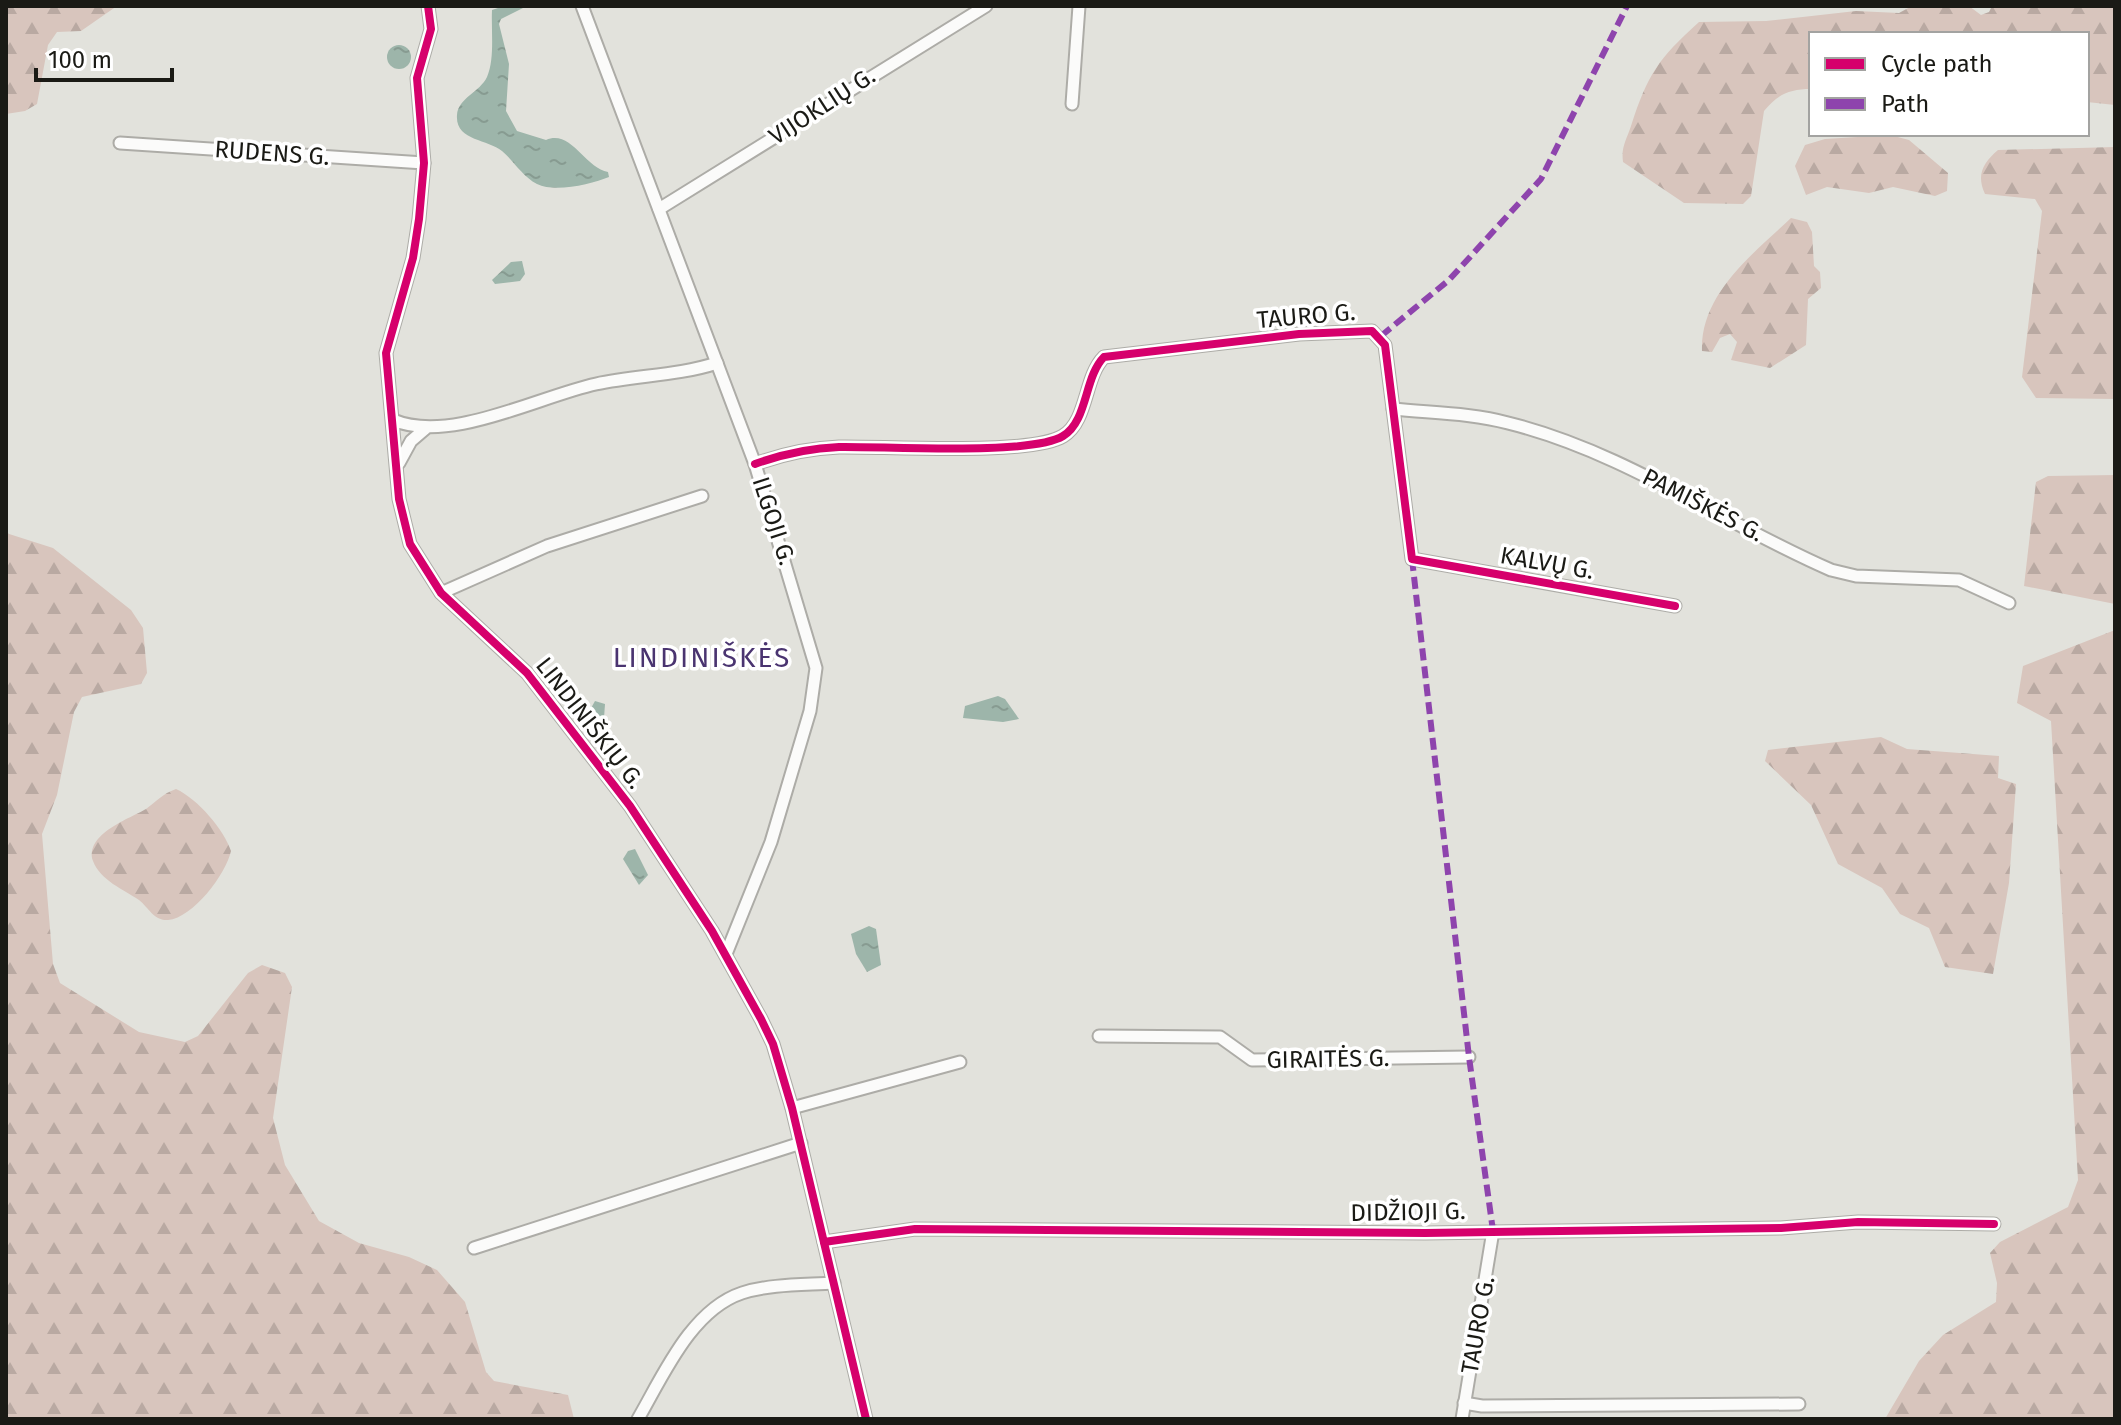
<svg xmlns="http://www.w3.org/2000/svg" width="2121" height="1425" viewBox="0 0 2121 1425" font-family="'Fira Sans',sans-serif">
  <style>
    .forest { fill: url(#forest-firs) }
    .water { fill: url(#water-ripples) }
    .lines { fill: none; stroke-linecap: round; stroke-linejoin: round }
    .street-casing { stroke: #adaca7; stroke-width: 15 }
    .street { stroke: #fbfbfa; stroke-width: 11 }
    .quiet { stroke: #8e44ad; stroke-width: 6; stroke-dasharray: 12 6; stroke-linecap: butt }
    .cycleway-casing { stroke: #fff; stroke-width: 13 }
    .cycleway { stroke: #d6006c; stroke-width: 8 }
    .labels { text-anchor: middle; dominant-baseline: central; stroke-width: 7; stroke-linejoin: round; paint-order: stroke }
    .street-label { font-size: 24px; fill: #1a1a15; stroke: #fff }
    .quarter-label { font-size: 28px; letter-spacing: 2px; fill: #4a3470; stroke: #fff }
  </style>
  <defs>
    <pattern id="forest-firs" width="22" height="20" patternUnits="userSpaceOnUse" patternTransform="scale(2)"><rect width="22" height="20" fill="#d8c5bd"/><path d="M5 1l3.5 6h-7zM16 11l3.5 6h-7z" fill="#b9a9a2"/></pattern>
    <pattern id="water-ripples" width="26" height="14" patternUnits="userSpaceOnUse" patternTransform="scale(2)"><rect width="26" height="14" fill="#9db5aa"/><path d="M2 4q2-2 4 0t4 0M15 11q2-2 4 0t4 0" fill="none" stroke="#879b91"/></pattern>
  </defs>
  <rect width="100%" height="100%" fill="#e2e2dc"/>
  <!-- forest -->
  <g class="forest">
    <polygon points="6,6 117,6 81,31 57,32 48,45 37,104 25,111 6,114"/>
    <path d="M1912,6H1969L1981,15L1989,12L1992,6H2115V105L2087,102V34H1811V89C1790,89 1778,94 1764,111L1751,196L1743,204L1684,203L1623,162C1621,147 1626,141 1631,126C1648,74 1658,59 1699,22L1766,21L1856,11L1899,13Z"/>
    <polygon points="1890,135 1909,140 1948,173 1947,191 1935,196 1893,187 1869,193 1827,187 1806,195 1795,166 1805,145 1825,139"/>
    <path d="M2115,147V399L2036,398L2022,377L2042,211L2035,199L1985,194C1976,175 1983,163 1998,150Z"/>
    <path d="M1791,218L1807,222L1812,232L1814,266L1820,272L1821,288L1808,299L1806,345L1770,368L1731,360L1737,342L1730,334L1720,338L1712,352L1702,351C1700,294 1753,254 1791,218Z"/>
    <polygon points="2115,475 2115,604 2024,586 2036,482 2048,476"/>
    <polygon points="6,533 53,548 131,610 143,628 147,673 141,684 82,697 74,712 57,795 42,834 53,964 60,983 139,1032 185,1042 198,1036 248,973 262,965 285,973 292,987 273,1118 285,1165 319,1221 359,1243 409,1257 437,1270 465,1302 486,1372 494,1381 568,1395 574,1419 6,1419"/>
    <polygon points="2115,630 2115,1419 1885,1419 1919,1361 1943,1335 1996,1302 1997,1283 1990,1253 2000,1242 2068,1207 2078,1180 2051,721 2017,703 2023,666"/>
    <polygon points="1881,737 1907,749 1999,756 1998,778 2016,784 2009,883 1993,974 1945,967 1929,928 1900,914 1882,888 1838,864 1811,805 1765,761 1768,750"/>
    <path d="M176,789C198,799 224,830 231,851C226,874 193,918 168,920C154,921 149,908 139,900C124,890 100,880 93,861C84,834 131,818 146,809C157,801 162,794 176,789Z"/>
  </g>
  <!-- water -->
  <g class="water">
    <path d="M504,6H527L501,19L499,24L509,64L506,111L517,131L546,140C571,129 585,168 608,172L609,177C592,184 555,193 537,184C522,176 513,160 502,151C488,139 455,141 457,115C458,98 480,92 487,77C495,58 491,31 492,10Z"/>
    <circle cx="399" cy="57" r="12"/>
    <polygon points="522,261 525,274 520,281 495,284 492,280 511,262"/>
    <polygon points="998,696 1005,699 1019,719 1003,722 963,718 965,706"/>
    <polygon points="595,701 605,704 604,718 588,725 585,719"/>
    <polygon points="635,849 648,875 639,885 623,859 628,851"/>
    <polygon points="869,926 876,929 881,965 867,972 856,954 851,934"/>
  </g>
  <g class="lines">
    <defs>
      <g id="street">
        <polyline points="428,6 431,29 417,78 424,163 419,219 413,258 386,353 399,499 410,544 441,593 527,673 630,806 712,931 761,1019 773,1044 792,1108 866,1419"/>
        <polyline points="582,6 755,464 816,668 810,711 771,842 726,954"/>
        <polyline points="1072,104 1079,6"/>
        <polyline points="120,143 424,163"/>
        <polyline points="659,209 986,6"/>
        <path d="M1393,409C1431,413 1471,413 1508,423C1625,452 1722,523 1831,570L1856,576L1959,580L2009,603"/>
        <path d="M393,420C450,444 537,397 596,384C637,375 677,376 717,363"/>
        <polyline points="399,463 411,441 425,429"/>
        <path d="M755,464C780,455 812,448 839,447C882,446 1030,456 1063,436C1088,421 1084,377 1104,357L1299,334L1372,331L1385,345L1412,559L1675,606"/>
        <polyline points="441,593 547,546 702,496"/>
        <polyline points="1099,1036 1220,1037 1252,1060 1469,1057"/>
        <polyline points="792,1108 960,1062"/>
        <polyline points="824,1242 915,1229 1425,1233 1781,1228 1858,1222 1994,1224"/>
        <polyline points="474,1248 801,1143"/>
        <polyline points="1464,1403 1482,1406 1799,1404"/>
        <path d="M638,1419C663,1376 691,1310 742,1293C770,1284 804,1285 834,1283"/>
        <polyline points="1462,1419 1493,1231"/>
      </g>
    </defs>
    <!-- street casing -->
    <use href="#street" class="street-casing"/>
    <!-- street -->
    <use href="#street" class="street"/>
    <!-- quiet -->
    <g class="quiet">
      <polyline points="1381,336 1449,280 1541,179 1627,6"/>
      <polyline points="1412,559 1469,1057 1493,1231"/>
    </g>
    <defs>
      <g id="cycleway">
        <polyline points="428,6 431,29 417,78 424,163 419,219 413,258 386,353 399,499 410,544 441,593 527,673 630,806 712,931 761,1019 773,1044 792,1108 866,1419"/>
        <path d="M755,464C780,455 812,448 839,447C882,446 1030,456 1063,436C1088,421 1084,377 1104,357L1299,334L1372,331L1385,345L1412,559L1675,606"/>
        <polyline points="824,1242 915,1229 1425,1233 1781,1228 1858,1222 1994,1224"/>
      </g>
    </defs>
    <!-- cycleway casing -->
    <use href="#cycleway" class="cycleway-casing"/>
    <!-- cycleway -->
    <use href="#cycleway" class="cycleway"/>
  </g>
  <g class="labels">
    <!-- street labels -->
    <g class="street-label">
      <text transform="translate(822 106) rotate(-33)">VIJOKLIŲ G.</text>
      <text transform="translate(272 153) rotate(4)">RUDENS G.</text>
      <text transform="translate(1306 316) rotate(-5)">TAURO G.</text>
      <text transform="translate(1703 505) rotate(27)">PAMIŠKĖS G.</text>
      <text transform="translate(774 521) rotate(72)">ILGOJI G.</text>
      <text transform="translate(1547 563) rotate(10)">KALVŲ G.</text>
      <text transform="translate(590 723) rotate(52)">LINDINIŠKIŲ G.</text>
      <text transform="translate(1328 1059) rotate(-1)">GIRAITĖS G.</text>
      <text transform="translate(1408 1212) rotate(-1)">DIDŽIOJI G.</text>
      <text transform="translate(1478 1325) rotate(-80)">TAURO G.</text>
    </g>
    <!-- quarter labels -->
    <g class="quarter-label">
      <text x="702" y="657">LINDINIŠKĖS</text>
    </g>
  </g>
  <!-- border -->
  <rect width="2121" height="1425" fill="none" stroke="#1a1a15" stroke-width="16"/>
  <!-- legend -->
  <rect x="1809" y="32" width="280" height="104" fill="#ffffff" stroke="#a3a3a1" stroke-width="2"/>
  <rect x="1825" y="58" width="40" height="12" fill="#d6006c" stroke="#a3a3a1" stroke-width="2"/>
  <text x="1881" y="72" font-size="24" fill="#1a1a15">Cycle path</text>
  <rect x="1825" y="98" width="40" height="12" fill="#8e44ad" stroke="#a3a3a1" stroke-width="2"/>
  <text x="1881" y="112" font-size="24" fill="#1a1a15">Path</text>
  <!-- scale -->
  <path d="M36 68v12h136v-12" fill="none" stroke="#1a1a15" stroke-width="4"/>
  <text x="48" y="68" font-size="24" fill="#1a1a15" stroke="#ffffff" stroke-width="6" paint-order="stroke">100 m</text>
</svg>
